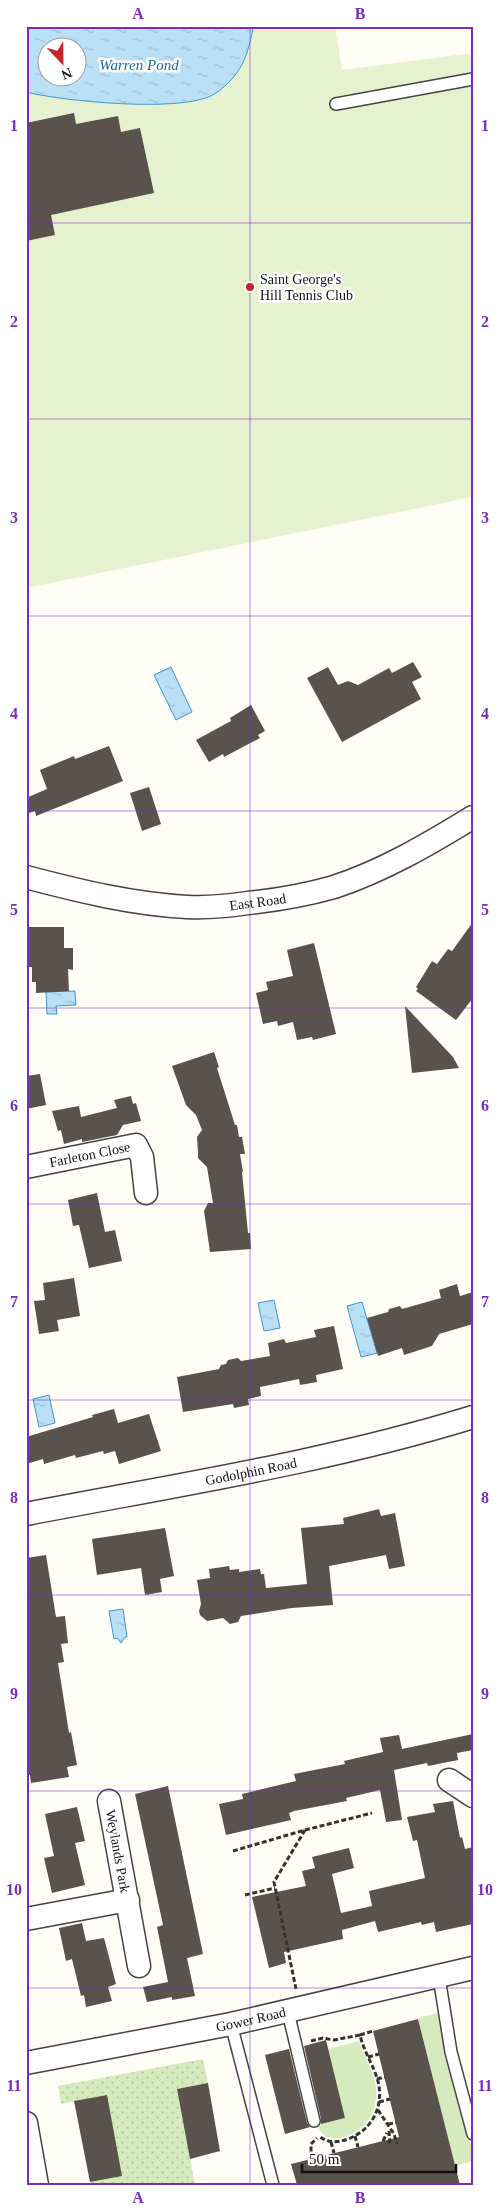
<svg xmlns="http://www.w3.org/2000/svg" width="499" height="2211" viewBox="0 0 499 2211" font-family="Georgia,serif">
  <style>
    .grass { fill: url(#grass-dots) }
    .garden { fill: #d5ebbd }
    .pitch { fill: #e6f2cf; fill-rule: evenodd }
    .water { fill: url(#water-ripples); stroke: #3f96cf; fill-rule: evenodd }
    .building { fill: #5a524d }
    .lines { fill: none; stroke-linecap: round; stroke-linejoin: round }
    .lane-casing { stroke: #444; stroke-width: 14 }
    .street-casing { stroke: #444; stroke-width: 25 }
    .path { stroke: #333; stroke-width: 3; stroke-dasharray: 5 2.5; stroke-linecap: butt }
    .lane { stroke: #fff; stroke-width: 11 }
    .street { stroke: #fff; stroke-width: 22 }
    .grid { fill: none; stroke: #7b2cbf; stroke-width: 1; stroke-opacity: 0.55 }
    .poi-dot { fill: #c4262e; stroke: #fff; stroke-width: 2 }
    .labels { text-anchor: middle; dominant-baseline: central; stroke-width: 5; stroke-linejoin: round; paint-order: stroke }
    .poi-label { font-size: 14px; fill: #111; stroke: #fff; text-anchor: start }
    .street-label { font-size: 14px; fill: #111; stroke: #fff }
    .water-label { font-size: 15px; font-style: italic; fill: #1768a6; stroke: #fff }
    .neatline { fill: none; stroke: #7b2cbf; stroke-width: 2 }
    .grid-label { font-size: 16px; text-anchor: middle; font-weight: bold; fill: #7b2cbf }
  </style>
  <defs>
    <pattern id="grass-dots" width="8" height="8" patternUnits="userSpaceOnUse" patternTransform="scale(1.25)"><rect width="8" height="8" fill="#d5ebbd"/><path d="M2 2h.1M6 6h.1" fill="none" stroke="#b6c8a1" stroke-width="1.8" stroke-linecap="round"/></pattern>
    <pattern id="water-ripples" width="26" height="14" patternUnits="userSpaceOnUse" patternTransform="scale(1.25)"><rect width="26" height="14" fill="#b9e0f7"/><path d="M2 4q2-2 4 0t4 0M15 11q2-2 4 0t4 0" fill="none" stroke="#9ebfd3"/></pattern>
  </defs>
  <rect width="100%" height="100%" fill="#fffdf5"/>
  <!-- grass -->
  <polygon class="grass" points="203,2059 208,2083 177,2089 195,2185 91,2185 106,2095 61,2104 58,2086"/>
  <!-- garden -->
  <g class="garden">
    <polygon points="441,2012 447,2058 473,2152 473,2161 443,2169 446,2131 418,2018"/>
    <path d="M359,2041C365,2059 378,2077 376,2097C376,2105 372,2115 367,2122C356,2136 324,2149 318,2125L345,2118L328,2049Z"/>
  </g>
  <!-- pitch -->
  <path class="pitch" d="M26,26H335L342,70L473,53V497L26,588ZM48,48H78V78H48Z"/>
  <!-- water -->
  <g class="water">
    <path d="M26,26H252L253,29C247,58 241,75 216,93C187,114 61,101 26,92ZM48,48H78V78H48Z"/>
    <polygon points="171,667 192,712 176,720 154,675"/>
    <polygon points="75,991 76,1005 56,1006 57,1014 47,1014 46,992"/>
    <polygon points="274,1300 280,1328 264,1331 258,1303"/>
    <polygon points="362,1302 377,1353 361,1357 347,1306"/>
    <polygon points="49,1395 55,1423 39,1427 33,1399"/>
    <polygon points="123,1609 127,1637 125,1637 121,1643 117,1638 114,1639 109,1611"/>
  </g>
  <!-- building -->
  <g class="building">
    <polygon points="74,113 76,124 118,116 121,132 140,128 154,193 51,215 55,235 26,241 26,123"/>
    <polygon points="413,662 422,677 412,682 421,699 342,742 307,678 328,667 338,685 348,681 358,685 389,668 392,673"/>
    <polygon points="251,705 265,731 258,735 260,738 224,757 223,754 209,762 196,740 231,721 230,718"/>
    <polygon points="109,746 123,781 36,816 35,811 26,814 26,798 47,789 40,770 74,756 75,759"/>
    <polygon points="149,787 161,824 142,831 130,793"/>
    <polygon points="473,922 473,998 456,1020 416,991 418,989 416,987 432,961 437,964 448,949 452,951"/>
    <polygon points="27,927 64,927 64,948 73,948 73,970 68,969 69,991 36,993 36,982 32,982 32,967 26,967"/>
    <polygon points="314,943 336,1034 313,1040 312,1037 297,1040 293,1022 278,1026 277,1021 263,1024 256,993 268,990 266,982 293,976 287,950"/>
    <polygon points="405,1006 453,1057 459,1068 412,1073"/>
    <polygon points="214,1052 219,1067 217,1068 235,1125 237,1125 239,1137 242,1137 245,1154 240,1154 243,1172 242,1172 248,1233 250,1233 251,1249 210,1252 204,1211 208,1203 213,1203 207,1167 198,1158 198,1153 197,1137 202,1130 196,1115 186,1105 172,1066"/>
    <polygon points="40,1074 46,1105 26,1109 26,1076"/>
    <polygon points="131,1096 133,1104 136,1103 141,1121 123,1125 117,1135 82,1142 82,1139 64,1144 61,1130 58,1131 52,1111 79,1106 81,1117 117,1108 114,1100"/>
    <polygon points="97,1193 105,1232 115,1230 122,1261 89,1268 79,1225 73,1226 68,1200"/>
    <polygon points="74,1278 80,1316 57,1320 59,1331 39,1334 34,1301 45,1300 43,1283"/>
    <polygon points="457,1284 460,1296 473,1292 473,1324 439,1334 432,1346 404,1355 402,1348 378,1356 367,1318 388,1312 389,1309 400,1306 402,1309 441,1298 439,1290"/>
    <polygon points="334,1326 343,1369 316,1375 317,1382 300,1385 299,1379 260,1387 261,1396 248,1399 249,1405 234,1408 233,1404 183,1412 177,1377 219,1369 221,1365 226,1364 228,1360 238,1358 241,1361 270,1356 268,1343 284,1339 286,1343 316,1337 314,1330"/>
    <polygon points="114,1409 118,1423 149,1414 161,1451 119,1464 115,1451 104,1454 103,1451 76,1458 75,1455 44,1464 43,1459 26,1464 26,1437 93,1417 92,1415"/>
    <polygon points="379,1509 381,1516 395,1513 405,1566 389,1569 386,1555 329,1566 333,1605 292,1608 241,1616 238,1622 230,1624 223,1618 207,1621 200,1615 199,1611 201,1604 197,1580 210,1578 209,1569 229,1566 230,1570 239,1569 239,1572 260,1569 261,1574 264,1574 266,1588 307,1584 301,1528 344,1524 343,1518"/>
    <polygon points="165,1528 174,1576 160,1579 162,1592 145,1595 141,1568 97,1575 92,1539"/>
    <polygon points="46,1555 56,1617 65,1616 68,1643 61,1644 64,1662 58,1663 69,1733 71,1732 77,1765 67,1767 69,1777 31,1783 30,1775 26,1775 26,1558"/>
    <polygon points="473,1734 473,1750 457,1753 458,1760 428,1766 427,1763 394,1770 402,1820 386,1822 380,1790 346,1798 347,1801 294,1811 289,1813 291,1820 226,1835 219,1804 243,1799 242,1794 296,1781 294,1774 345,1764 344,1761 383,1752 380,1738 399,1735 402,1749"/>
    <polygon points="168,1786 203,1954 187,1958 195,1996 172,2000 172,1997 147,2002 143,1987 168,1982 157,1927 163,1925 135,1794"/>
    <polygon points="453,1801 460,1838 462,1837 465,1849 473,1847 473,1924 436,1932 434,1922 422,1925 421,1922 378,1932 375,1921 342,1930 343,1939 284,1952 286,1963 269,1968 252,1897 306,1886 302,1871 315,1868 312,1857 349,1848 354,1868 332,1874 341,1913 372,1906 369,1891 425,1878 417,1840 413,1841 407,1817 435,1812 433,1804"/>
    <polygon points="77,1807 85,1841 75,1843 85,1885 52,1893 44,1858 54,1856 45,1814"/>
    <polygon points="82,1923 86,1941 104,1938 116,1984 108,1987 112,2001 86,2007 84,1995 81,1996 72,1959 66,1961 59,1928"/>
    <polygon points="418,2019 460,2185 297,2185 291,2164 399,2137 373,2031"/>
    <polygon points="326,2040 345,2118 321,2124 321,2119 304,2046"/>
    <polygon points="289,2049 307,2123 310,2127 285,2134 265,2055"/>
    <polygon points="208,2083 220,2151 190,2159 177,2089"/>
    <polygon points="107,2095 122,2176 90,2182 74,2101"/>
  </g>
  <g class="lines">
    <defs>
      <g id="lane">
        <polyline points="336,104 473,79"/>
        <polyline points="439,1977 451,2052 473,2134"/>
        <polyline points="288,2012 314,2121"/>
        <polyline points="231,2024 273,2185"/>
      </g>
      <g id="street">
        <path id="s1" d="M26,877C79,891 132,904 187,907C207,908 228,906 248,903C277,900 306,895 334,887C383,871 429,844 473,817"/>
        <path id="s2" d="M26,1167L136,1145L142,1157L146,1193"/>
        <path id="s3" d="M26,1514C176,1485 327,1462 473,1417"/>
        <polyline points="449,1780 473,1796"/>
        <path id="s4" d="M109,1801L139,1966"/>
        <polyline points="26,1919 128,1900"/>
        <path id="s5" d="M26,2063L231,2024L473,1968"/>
        <polyline points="26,2123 37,2185"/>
      </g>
    </defs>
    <!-- lane casing -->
    <use href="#lane" class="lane-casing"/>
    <!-- street casing -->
    <use href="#street" class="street-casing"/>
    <!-- path -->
    <g class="path">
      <polyline points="305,1830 372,1813"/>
      <polyline points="233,1851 305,1830 274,1882 296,1989"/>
      <polyline points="245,1895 275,1888"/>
      <polyline points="360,2035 373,2031"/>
      <path d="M311,2041L323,2038L334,2040L360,2035C363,2049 371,2061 376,2075C386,2101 375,2129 348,2139C338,2143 327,2143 319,2136"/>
      <polyline points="368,2057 379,2054"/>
      <polyline points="377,2079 385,2077"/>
      <polyline points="379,2102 390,2099"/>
      <polyline points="378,2110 394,2134 397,2144"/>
      <polyline points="388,2124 396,2123"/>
      <polyline points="389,2131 390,2145"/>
      <polyline points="355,2136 358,2147"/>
      <polyline points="383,2141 387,2133"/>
      <polyline points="331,2142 334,2153"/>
      <polyline points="311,2159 311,2144 317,2138"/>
    </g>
    <!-- lane -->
    <use href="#lane" class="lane"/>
    <!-- street -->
    <use href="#street" class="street"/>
  </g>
  <!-- grid -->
  <path class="grid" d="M250,26V2185M26,223H473M26,419H473M26,616H473M26,811H473M26,1008H473M26,1204H473M26,1400H473M26,1595H473M26,1791H473M26,1988H473"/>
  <!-- markers -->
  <circle class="poi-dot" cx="250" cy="287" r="5"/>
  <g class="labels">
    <!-- poi labels -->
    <g class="poi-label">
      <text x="260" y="279">Saint George's<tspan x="260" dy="16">Hill Tennis Club</tspan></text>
    </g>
    <!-- street labels -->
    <g class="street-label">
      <text stroke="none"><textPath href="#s1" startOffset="235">East Road</textPath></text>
      <text stroke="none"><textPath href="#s2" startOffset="65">Farleton Close</textPath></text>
      <text stroke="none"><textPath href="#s3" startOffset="229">Godolphin Road</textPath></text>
      <text stroke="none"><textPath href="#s4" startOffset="51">Weylands Park</textPath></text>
      <text stroke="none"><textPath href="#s5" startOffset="229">Gower Road</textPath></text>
    </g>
    <!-- water labels -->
    <g class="water-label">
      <text x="139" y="65">Warren Pond</text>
    </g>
  </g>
  <!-- border -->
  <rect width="499" height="2211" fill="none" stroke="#ffffff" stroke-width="55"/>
  <!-- north arrow -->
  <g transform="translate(62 62) rotate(158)"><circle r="24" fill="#ffffff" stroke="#a0a0a0"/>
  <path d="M0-4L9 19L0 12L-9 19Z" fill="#c4262e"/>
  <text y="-8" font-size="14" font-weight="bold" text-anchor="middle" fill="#111111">N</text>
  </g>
  <!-- scale -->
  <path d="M302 2164v8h154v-8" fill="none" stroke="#111111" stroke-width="2.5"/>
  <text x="309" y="2164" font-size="15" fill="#111111" stroke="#ffffff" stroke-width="4" paint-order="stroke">50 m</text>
  <rect x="28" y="28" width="444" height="2156" class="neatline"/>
  <g class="grid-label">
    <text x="138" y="19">A</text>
    <text x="360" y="19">B</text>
    <text x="14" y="131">1</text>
    <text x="485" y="131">1</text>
    <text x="14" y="327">2</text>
    <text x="485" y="327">2</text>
    <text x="14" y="523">3</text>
    <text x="485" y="523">3</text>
    <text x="14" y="719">4</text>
    <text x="485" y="719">4</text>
    <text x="14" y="915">5</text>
    <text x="485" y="915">5</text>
    <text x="14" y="1111">6</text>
    <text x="485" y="1111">6</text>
    <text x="14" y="1307">7</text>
    <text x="485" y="1307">7</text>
    <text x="14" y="1503">8</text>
    <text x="485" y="1503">8</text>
    <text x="14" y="1699">9</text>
    <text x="485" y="1699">9</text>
    <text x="14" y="1895">10</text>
    <text x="485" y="1895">10</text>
    <text x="14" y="2091">11</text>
    <text x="485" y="2091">11</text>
    <text x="138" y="2203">A</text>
    <text x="360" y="2203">B</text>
  </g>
</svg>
